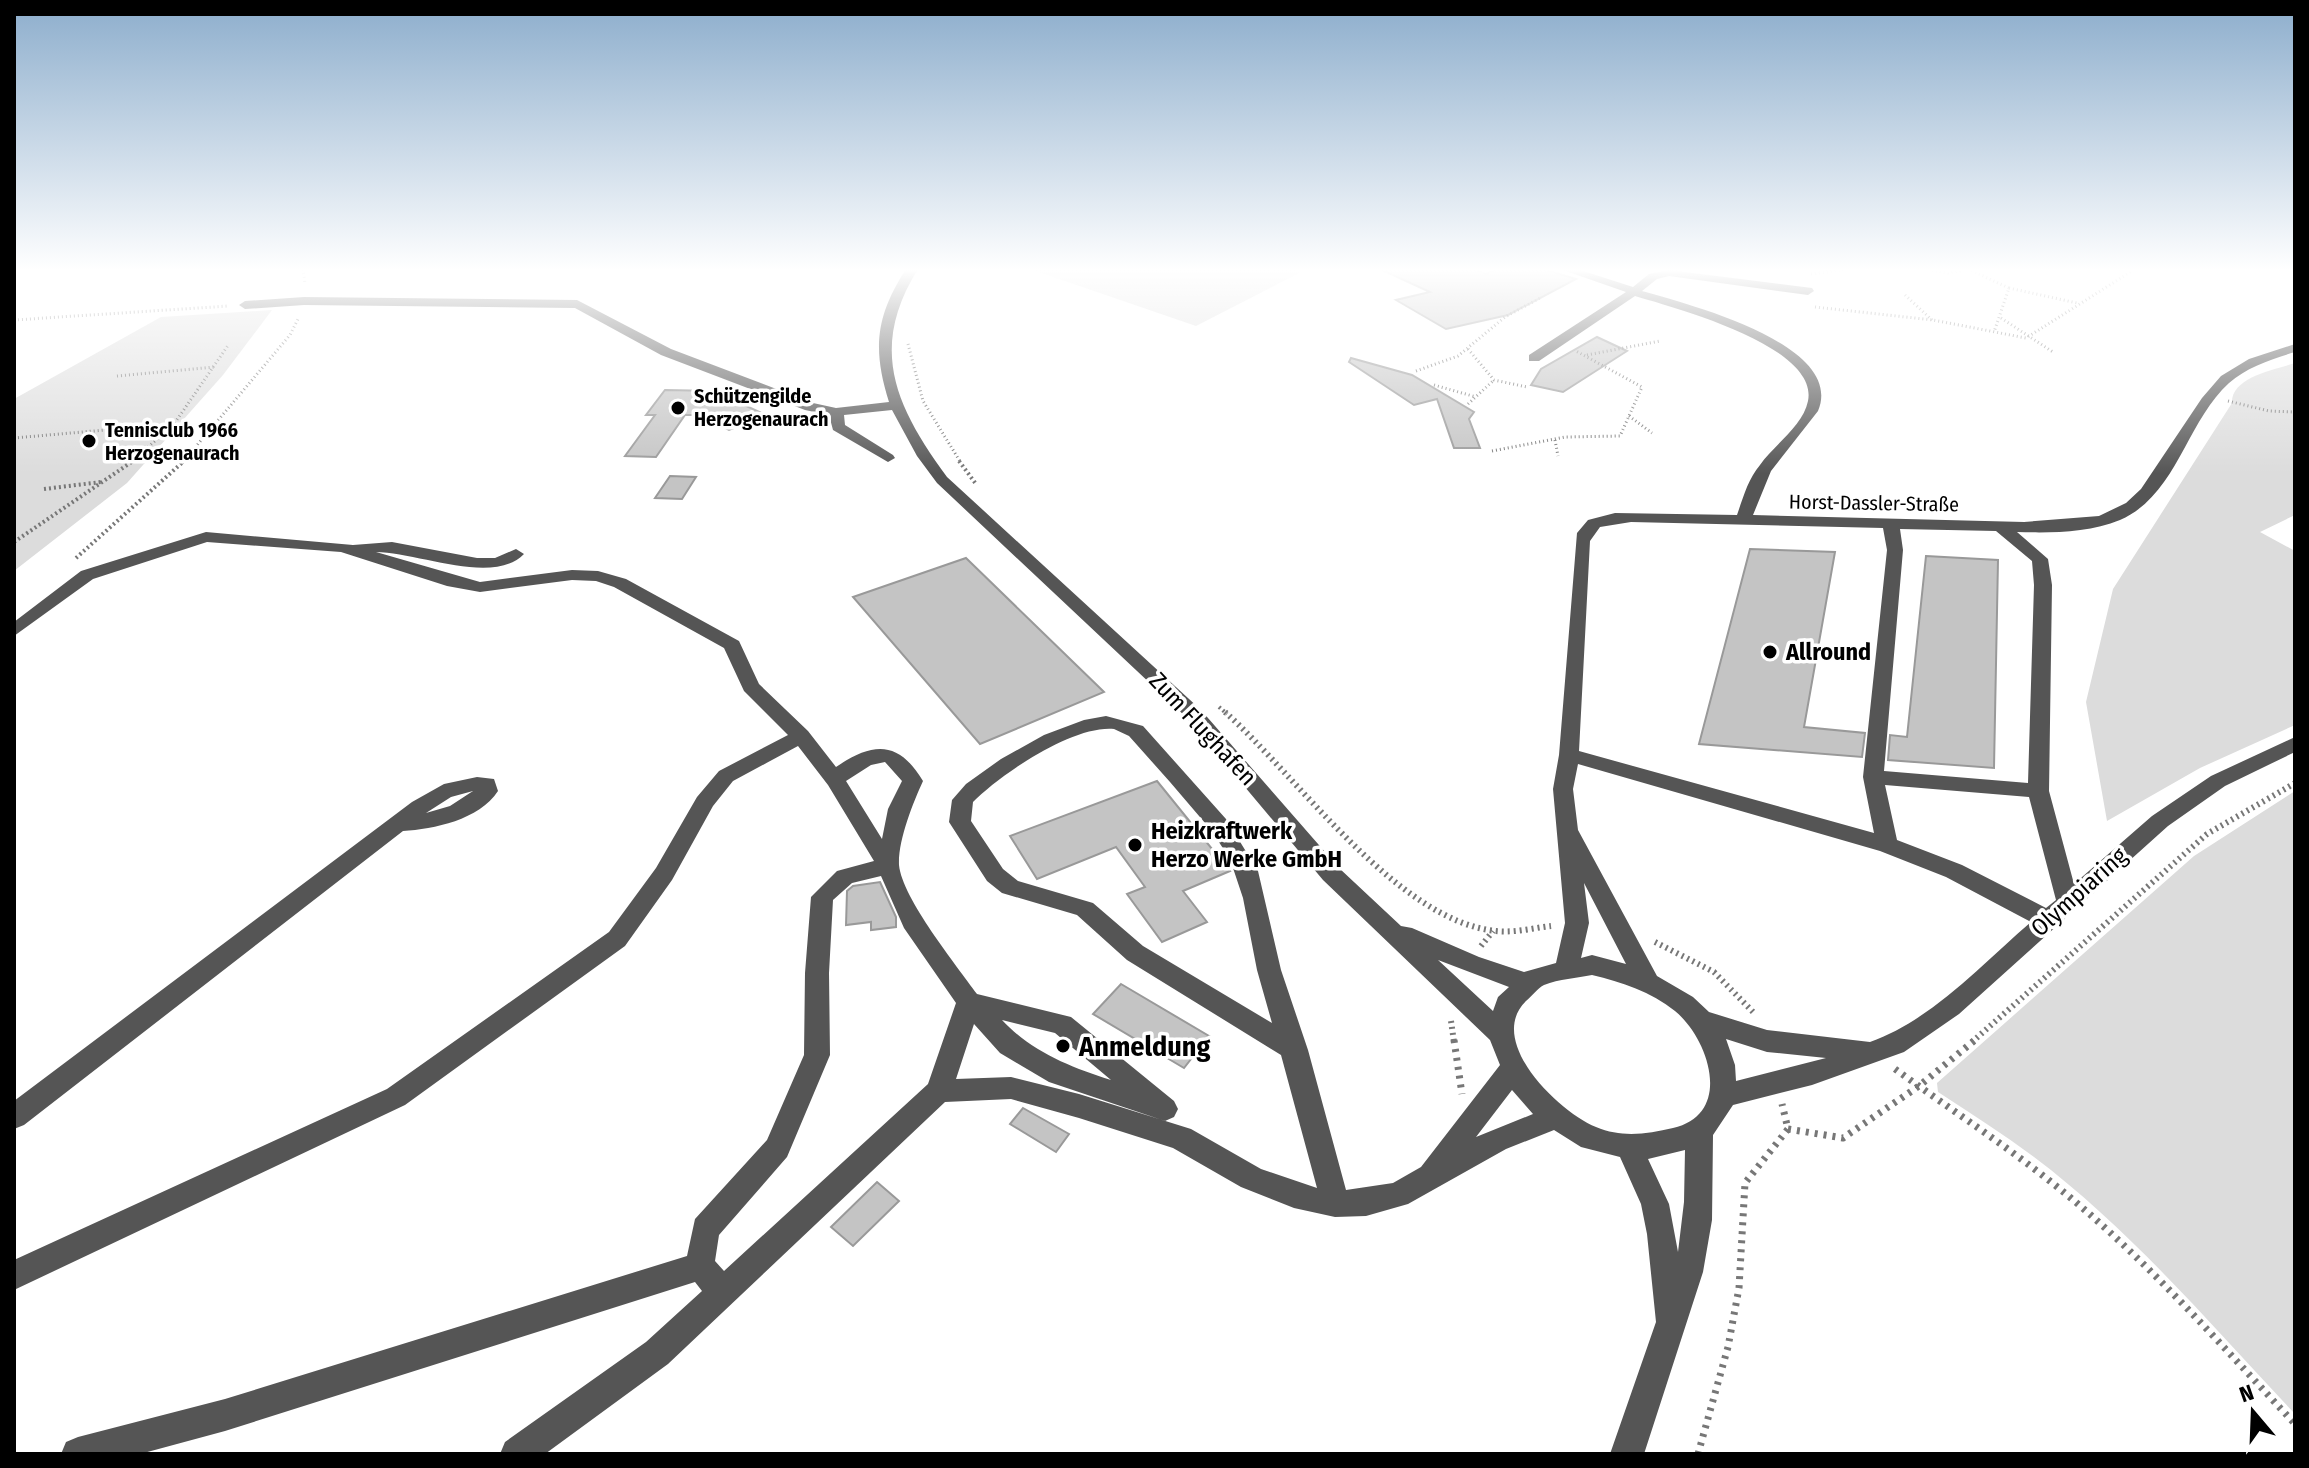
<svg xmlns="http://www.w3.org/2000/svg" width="2309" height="1468" viewBox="0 0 2309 1468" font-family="'Fira Sans Condensed',sans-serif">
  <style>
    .green { fill: #dcdcdc }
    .building { fill: #c4c4c4; stroke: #999; stroke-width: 2 }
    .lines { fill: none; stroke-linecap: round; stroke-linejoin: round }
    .path-far3 { stroke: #777; stroke-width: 3; stroke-dasharray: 1 3; stroke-linecap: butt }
    .path-far2 { stroke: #777; stroke-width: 4; stroke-dasharray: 2 3; stroke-linecap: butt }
    .path-far1 { stroke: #777; stroke-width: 6; stroke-dasharray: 2 4; stroke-linecap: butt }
    .path { stroke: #777; stroke-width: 7; stroke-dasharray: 3 6; stroke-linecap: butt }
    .minor { fill: #555; fill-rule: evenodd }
    .poi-dot { fill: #000; stroke: #fff; stroke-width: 3 }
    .labels { text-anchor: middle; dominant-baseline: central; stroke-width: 7; stroke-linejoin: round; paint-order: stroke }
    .far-poi-label { font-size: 20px; font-weight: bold; fill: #000; stroke: #fff; text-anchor: start }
    .far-street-label { font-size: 20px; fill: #000; stroke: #fff }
    .poi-label { font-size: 24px; font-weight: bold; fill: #000; stroke: #fff; text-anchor: start }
    .street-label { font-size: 24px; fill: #000; stroke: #fff }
    .near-poi-label { font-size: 28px; font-weight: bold; fill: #000; stroke: #fff; text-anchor: start }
  </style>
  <rect width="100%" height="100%" fill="#fff"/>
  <!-- green -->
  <g class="green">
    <polygon points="1030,269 1289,269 1301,272 1196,326"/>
    <polygon points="272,310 223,375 127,483 14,571 14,399 161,317"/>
    <path d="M2295,363V515L2260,532L2295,551V725L2200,768L2107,821L2086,702L2113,589L2232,403C2231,377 2274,370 2295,363Z"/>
    <path d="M2295,791V1414C2212,1326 2131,1230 2034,1157C2003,1134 1970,1113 1938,1092L1937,1083L2194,856Z"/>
  </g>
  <!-- building -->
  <g class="building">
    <polygon points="1380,269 1474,269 1486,274 1497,269 1543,269 1576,279 1508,315 1446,329 1396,300 1430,292"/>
    <polygon points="1597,337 1627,351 1563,392 1531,385 1541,369"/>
    <polygon points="1351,358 1412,375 1474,412 1469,419 1480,448 1454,448 1437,399 1414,405 1349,362"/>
    <polygon points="665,390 716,391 712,397 729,398 766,415 729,430 700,415 685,415 656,457 625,456 655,415 646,415"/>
    <polygon points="670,476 696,477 682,499 655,498"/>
    <polygon points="1750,549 1835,552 1804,727 1865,733 1862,757 1699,744"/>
    <polygon points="1926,556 1998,560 1994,768 1888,760 1890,735 1907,737"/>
    <polygon points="966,558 1036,626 1104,692 980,744 853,597"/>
    <polygon points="1157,781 1230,871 1183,891 1207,922 1162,942 1127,894 1145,887 1116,847 1037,879 1010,836"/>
    <polygon points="880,882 896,917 896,927 871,930 871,922 846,925 847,891 853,886"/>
    <polygon points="1121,984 1209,1036 1184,1068 1093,1014"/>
    <polygon points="1023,1108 1069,1134 1056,1152 1010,1124"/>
    <polygon points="877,1182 899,1201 853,1246 831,1227"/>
  </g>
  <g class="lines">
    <!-- path-far3 -->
    <g class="path-far3">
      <polyline points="303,269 305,284"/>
      <polyline points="1924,269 1948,273 1970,269"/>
      <polyline points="1968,269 2009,288 1994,332"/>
      <polyline points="1811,274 1849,269"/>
      <polyline points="2009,288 2077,303"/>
      <polyline points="1905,295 1932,320"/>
      <polyline points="1815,307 1933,320 2026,338 2135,269"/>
      <polyline points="2001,318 2053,352"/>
      <polyline points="14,320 228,306"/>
      <polyline points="908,344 923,401 961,463"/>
      <polyline points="1468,349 1494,380 1527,387"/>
      <polyline points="1587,355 1660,341"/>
      <polyline points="1416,371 1458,356 1505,317 1542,297"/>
      <polyline points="117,376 215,367"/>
      <polyline points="1434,385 1476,397"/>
      <polyline points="2228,401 2269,411 2295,412"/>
      <polyline points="1468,404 1494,380"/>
      <polyline points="1629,416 1652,433"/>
      <polyline points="14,438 173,424"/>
      <polyline points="1555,440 1558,456"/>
      <polyline points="1492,451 1565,437 1620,436 1642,387 1576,351"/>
      <polyline points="130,463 174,424 229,344"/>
      <polyline points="182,463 290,335 299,317"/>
    </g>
    <!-- path-far2 -->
    <g class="path-far2">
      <polyline points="959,461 976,484"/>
      <polyline points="44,489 101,482"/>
      <polyline points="14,542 133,461"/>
      <polyline points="76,558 184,461"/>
      <polyline points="1219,707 1227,714"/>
    </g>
    <!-- path-far1 -->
    <g class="path-far1">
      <path d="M1225,712C1298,777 1397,921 1496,931C1515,933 1533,928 1551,926"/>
      <polyline points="1655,942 1714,972 1755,1014"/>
      <polyline points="1481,946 1493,931"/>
      <polyline points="1451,1021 1454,1042"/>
      <polyline points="1972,1042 2207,834 2295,783"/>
    </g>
    <!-- path -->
    <g class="path">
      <polyline points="1454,1040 1462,1094"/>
      <path d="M1895,1069C1954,1112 2016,1152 2072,1199C2153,1267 2223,1347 2295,1424"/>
      <polyline points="1788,1129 1843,1138 1919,1086 1975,1040"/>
      <polyline points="1698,1454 1728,1347 1739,1288 1745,1183 1788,1129 1782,1104"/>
    </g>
    <!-- minor -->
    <g class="minor">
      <path d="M906,269H918C868,349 896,407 947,477L1201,710L1339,868L1401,926L1412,928L1479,957L1524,972L1556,963L1565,923L1553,789L1559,755L1577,533L1588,520L1615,513L1737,515C1743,498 1748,479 1760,465C1774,445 1803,426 1808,401C1819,346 1675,308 1635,296L1539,361H1529V355L1626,292L1560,269H1577L1633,287L1649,274L1669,270L1812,288L1814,291L1808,295L1669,276L1657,279L1642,291C1687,304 1846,344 1818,411L1771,471L1753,515L2024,522L2099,516L2126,503L2141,489L2202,398L2221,376L2249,359L2295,344V352C2272,359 2247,367 2229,383C2186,422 2177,495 2120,520C2088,533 2050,533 2017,532L2048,559L2052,585L2049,791L2074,884L2152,816L2211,776L2295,737V752L2225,786L2168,826L1959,1014L1904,1052L1812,1085L1733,1105L1713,1135L1712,1220L1703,1272L1644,1454H1610L1656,1322L1647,1234L1641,1204L1620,1157L1581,1147L1554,1130L1506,1149L1408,1204L1366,1216L1335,1217L1294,1208L1241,1187L1173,1148L1079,1118L1011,1099L945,1102L668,1364L545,1454H500L505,1442L646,1342L702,1291L695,1282L225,1431L140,1454H61L66,1442L78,1437L225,1399L687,1256L695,1219L767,1140L804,1055L805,973L811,897L837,871L874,861L828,785L798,746L733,781L713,806L672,880L625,946L405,1105L14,1290V1260L387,1089L609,932L656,868L697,797L719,771L788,735L744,691L724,648L614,587L596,581L572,580L480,592L447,586L341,552L207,542L93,579L14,636V622L81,571L206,532L353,545L392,542L477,558H495L516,549L524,554C493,586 417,552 376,552L480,582L572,570L598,571L626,579L739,641L759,684L808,731L836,767C874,741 899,741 923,781C913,803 898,840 899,865C902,898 957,966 977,994L1071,1017L1174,1101L1178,1109L1174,1117L1165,1121L1049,1082L1000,1053L974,1024L956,1079L1011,1077L1079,1094L1191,1129L1261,1169L1317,1188L1281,1055L1127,960L1077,915L1002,893L987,881L949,822L952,800L966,784L1001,759L1044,735L1084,720L1106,716L1143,726L1226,819L1258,871L1281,970L1308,1050L1346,1190L1393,1183L1421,1167L1500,1065L1490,1040L1323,880L1187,718L937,483L917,456L892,410L844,415L845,425L893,455L895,458L888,462L833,430L829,415L805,410L661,355L575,308L304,305L245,309L239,305L245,301L304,297L577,300L671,349L813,403L836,408L889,402C872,348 876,316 906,269ZM1631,522L1883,528L1887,550L1863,777L1874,833L1579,751L1590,541L1600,527ZM1900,529L1996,531L2032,561L2034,585L2028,783L1884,771L1903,550ZM1114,729L1129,736L1170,782L1211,830L1230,859L1243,898L1257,970L1272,1023L1143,946L1093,903L1018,881L1003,869L971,821L973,802C1001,774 1073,725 1114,729ZM885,762L902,781L888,809L882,839L846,781L871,765ZM1578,764L1880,851L1946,877L2031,922C1982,964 1932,1020 1870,1042L1767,1030L1709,1012L1693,997L1657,976L1578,830L1573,789ZM1885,785L2029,797L2056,900L2046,908L1962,865L1897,840ZM881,876L904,928L956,1003L928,1084L724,1271L715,1261L719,1235L787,1157L830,1055L829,973L833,900L852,883ZM1584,883L1626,964L1592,955L1581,958L1589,923ZM1438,960L1509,987L1498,997L1493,1011ZM1592,975C1622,982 1651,992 1675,1011C1709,1039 1734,1114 1673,1128C1647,1134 1622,1138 1596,1127C1559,1112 1485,1041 1526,1001C1532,996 1538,988 1544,985C1559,979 1577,978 1592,975ZM1002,1020L1055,1033L1111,1080C1070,1067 1032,1052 1002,1020ZM1726,1039L1767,1052L1826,1058L1736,1081L1735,1065ZM1512,1090L1533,1114L1476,1137ZM1685,1150L1684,1202L1678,1252L1669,1204L1648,1159Z"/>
      <path d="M477,777L494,779L498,791C479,820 434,829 403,831L24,1125L14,1129V1101L412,802L444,784ZM473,791L450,806L426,813L451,797Z"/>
    </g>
  </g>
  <!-- sky -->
  <linearGradient id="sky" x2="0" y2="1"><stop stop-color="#8cadcc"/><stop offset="0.57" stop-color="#fff"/><stop offset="1" stop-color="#fff" stop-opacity="0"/></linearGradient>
  <rect width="2309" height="474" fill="url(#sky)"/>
  <!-- markers -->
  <g class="poi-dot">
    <circle cx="678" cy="408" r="8"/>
    <circle cx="89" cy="441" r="8"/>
    <circle cx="1770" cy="652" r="8"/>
    <circle cx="1135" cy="845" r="8"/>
    <circle cx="1063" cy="1046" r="8"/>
  </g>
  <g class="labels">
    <!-- far-poi labels -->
    <g class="far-poi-label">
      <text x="694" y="396">Schützengilde<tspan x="694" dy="23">Herzogenaurach</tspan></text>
      <text x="105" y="430">Tennisclub 1966<tspan x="105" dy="23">Herzogenaurach</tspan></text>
    </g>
    <!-- far-street labels -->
    <g class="far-street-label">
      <text transform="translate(1874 503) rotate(1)">Horst-Dassler-Straße</text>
    </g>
    <!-- poi labels -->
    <g class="poi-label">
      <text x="1786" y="652">Allround</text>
      <text x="1151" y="831">Heizkraftwerk<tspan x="1151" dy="28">Herzo Werke GmbH</tspan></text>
    </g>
    <!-- street labels -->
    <g class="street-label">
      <text transform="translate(1203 729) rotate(47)">Zum Flughafen</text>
      <text transform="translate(2079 892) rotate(-42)">Olympiaring</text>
    </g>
    <!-- near-poi labels -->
    <g class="near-poi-label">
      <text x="1079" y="1046">Anmeldung</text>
    </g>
  </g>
  <!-- border -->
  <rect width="2309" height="1468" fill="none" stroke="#000000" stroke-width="32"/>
  <!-- north arrow -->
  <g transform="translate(2253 1412) rotate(341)" stroke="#ffffff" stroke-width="6" paint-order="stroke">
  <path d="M0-6L14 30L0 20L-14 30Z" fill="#000000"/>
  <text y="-12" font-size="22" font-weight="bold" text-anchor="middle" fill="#000000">N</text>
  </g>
</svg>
